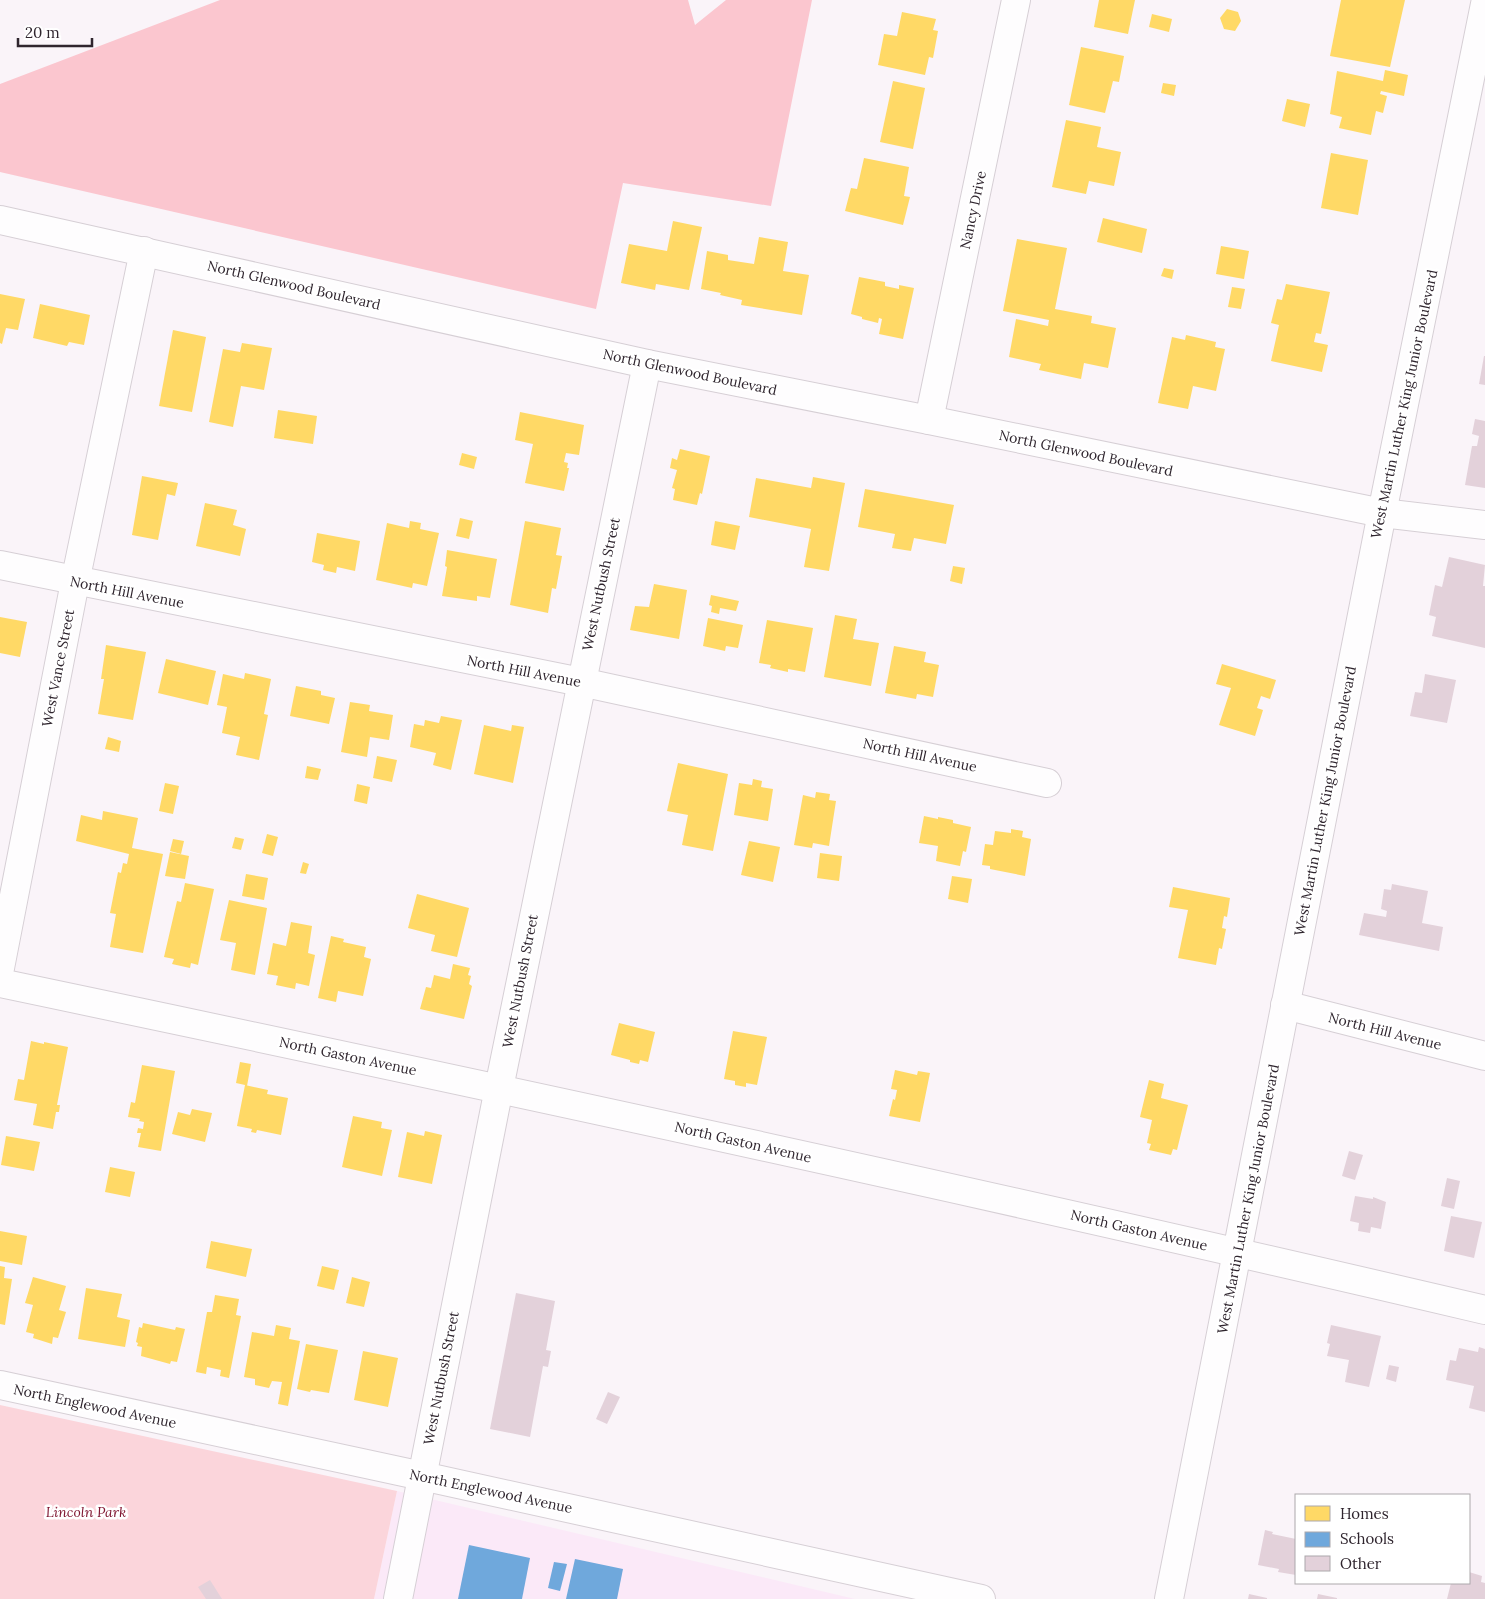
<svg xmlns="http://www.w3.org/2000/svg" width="1485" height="1599" viewBox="0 0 1485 1599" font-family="Lora,serif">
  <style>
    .built { fill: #fbe9f8 }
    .green { fill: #fbd5db }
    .forest { fill: #fbc6cf }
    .homes { fill: #ffd966 }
    .schools { fill: #6fa8dc }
    .building { fill: #e3d1da }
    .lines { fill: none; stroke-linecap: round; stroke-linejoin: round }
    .minor-casing { stroke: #d6cfd5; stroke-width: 30 }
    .major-casing { stroke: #d6cfd5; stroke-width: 30 }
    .minor { stroke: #fefdfe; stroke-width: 28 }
    .major { stroke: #fefdfe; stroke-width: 28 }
    .labels { text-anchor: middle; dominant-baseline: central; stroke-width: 5; stroke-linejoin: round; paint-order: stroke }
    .street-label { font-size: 14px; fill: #2f252e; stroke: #fff }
    .park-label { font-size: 14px; font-style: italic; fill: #801732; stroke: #fff }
  </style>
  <rect width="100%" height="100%" fill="#faf4f9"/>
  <!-- built -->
  <polygon class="built" points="397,1491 855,1599 374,1599"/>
  <!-- green -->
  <polygon class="green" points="0,1405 397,1491 374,1599 0,1599"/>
  <!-- forest -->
  <polygon class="forest" points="220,0 688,0 695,25 726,0 812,0 771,206 623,183 596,309 0,172 0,84"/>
  <!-- homes -->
  <g class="homes">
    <polygon points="1099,0 1135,0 1128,34 1094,27"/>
    <polygon points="1341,0 1405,0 1390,67 1330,56"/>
    <polygon points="1227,9 1238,12 1241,21 1235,31 1224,29 1220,18"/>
    <polygon points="902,12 936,19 933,30 938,31 933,58 929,57 925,75 878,65 884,34 897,36"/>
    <polygon points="1152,14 1172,19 1169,32 1149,27"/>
    <polygon points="1081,47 1124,56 1119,82 1113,81 1105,113 1069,105"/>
    <polygon points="1385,70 1408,75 1404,96 1381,91 1380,94 1387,96 1383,113 1376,111 1371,135 1339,128 1342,117 1330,114 1337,71 1383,81"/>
    <polygon points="893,81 925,88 913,149 880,142"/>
    <polygon points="1163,83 1176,85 1174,96 1161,93"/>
    <polygon points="1287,99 1310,104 1305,127 1282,121"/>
    <polygon points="1066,120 1101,127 1097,147 1121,152 1114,186 1089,181 1086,194 1052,187"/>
    <polygon points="1331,153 1368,160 1358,215 1321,208"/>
    <polygon points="864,158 909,167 904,196 910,197 903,225 845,211 851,188 857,189"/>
    <polygon points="1103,218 1147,229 1142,253 1097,242"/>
    <polygon points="673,221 702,227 689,290 656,284 655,290 621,283 629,244 667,251"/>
    <polygon points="759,237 788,242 783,271 809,275 802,315 741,305 742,300 720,295 721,293 701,289 707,251 728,255 728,260 754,264"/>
    <polygon points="1017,239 1067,248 1055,309 1092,316 1091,323 1116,328 1108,368 1084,363 1081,379 1039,370 1041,364 1009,357 1016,319 1048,326 1049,320 1003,311"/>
    <polygon points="1221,246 1249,251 1244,279 1216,274"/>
    <polygon points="1164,268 1174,270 1172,279 1161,276"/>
    <polygon points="859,277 885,282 885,286 899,289 899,285 914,288 903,339 879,334 882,319 879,318 878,323 862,319 862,317 851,314"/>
    <polygon points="1286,284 1330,292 1321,334 1316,333 1314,342 1328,345 1322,372 1271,361 1279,325 1271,323 1277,299 1282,300"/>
    <polygon points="1232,287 1245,289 1241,309 1228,307"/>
    <polygon points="0,294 25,299 18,330 6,328 2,344 0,343"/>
    <polygon points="40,304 90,315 84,345 69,342 67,346 33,338"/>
    <polygon points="173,330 206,337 192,412 159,406"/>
    <polygon points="1186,335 1216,342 1215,347 1225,349 1216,391 1193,386 1188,409 1158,403 1172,337 1185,340"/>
    <polygon points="242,343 272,348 264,390 241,386 233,427 209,422 223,349 240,352"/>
    <polygon points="278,410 317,416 313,444 274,438"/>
    <polygon points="520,412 584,425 579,455 566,453 564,462 568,463 567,468 569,468 564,491 525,483 533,444 515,440"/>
    <polygon points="680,449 710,456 702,494 700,493 697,505 673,500 675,489 672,488 677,470 670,468 672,458 677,460"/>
    <polygon points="462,453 477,457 474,469 459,465"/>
    <polygon points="142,476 178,483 175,496 167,494 158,540 132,535"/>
    <polygon points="813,477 845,483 829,571 804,567 811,529 749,517 756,478 811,488"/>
    <polygon points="865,489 954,505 946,544 914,538 911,551 892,548 895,534 858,527"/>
    <polygon points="205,503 237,510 233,525 246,529 240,556 196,546"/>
    <polygon points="460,518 473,521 469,539 456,536"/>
    <polygon points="410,521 421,523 420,529 439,533 427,586 413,583 412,588 376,580 387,523 409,528"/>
    <polygon points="525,521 561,528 556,555 562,556 556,589 552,588 548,613 510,605"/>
    <polygon points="715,521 740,526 735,550 711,545"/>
    <polygon points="317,533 360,541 355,571 337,567 336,573 323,570 324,565 312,562"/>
    <polygon points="447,550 497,559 490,598 477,596 477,601 442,596 447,567 445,566"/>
    <polygon points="953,566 965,568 962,584 950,581"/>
    <polygon points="654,584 687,590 679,639 630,630 635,606 649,607"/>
    <polygon points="711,595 739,601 736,611 720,608 719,614 711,612 712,606 709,605"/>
    <polygon points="835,615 857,619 853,639 879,643 871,686 824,677"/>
    <polygon points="0,617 27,622 20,657 0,653"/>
    <polygon points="708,618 743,625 738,648 726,646 725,651 703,646"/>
    <polygon points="767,620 813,628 805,672 788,669 788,672 770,668 771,665 759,663"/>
    <polygon points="106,645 146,652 133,720 98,714 104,679 101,679"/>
    <polygon points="894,646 926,652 924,662 939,665 933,697 917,694 916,699 885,693"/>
    <polygon points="166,659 216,671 208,705 158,693"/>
    <polygon points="1222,664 1276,680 1270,699 1261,696 1257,708 1263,710 1255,736 1219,725 1231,688 1216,684"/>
    <polygon points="245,673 271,679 264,714 268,715 259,760 236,755 240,737 222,733 227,707 217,705 223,674 244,679"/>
    <polygon points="296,686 321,691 321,695 335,698 329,724 290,716"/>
    <polygon points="350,702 370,705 369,711 393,715 389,740 370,737 367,757 341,752"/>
    <polygon points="441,716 462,720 451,770 433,765 436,753 410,747 414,724 424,726 425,720 439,723"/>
    <polygon points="484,725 511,731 512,725 524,727 513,783 474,774"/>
    <polygon points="108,737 121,741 119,752 105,749"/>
    <polygon points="377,756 397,760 392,782 373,778"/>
    <polygon points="678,763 728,774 713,851 682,845 688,815 667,811"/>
    <polygon points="307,766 321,769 318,780 305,778"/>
    <polygon points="753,779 762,781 761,787 773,789 768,821 734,815 739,783 752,785"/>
    <polygon points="165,783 179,786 173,814 159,811"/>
    <polygon points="357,784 370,787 367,804 354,801"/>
    <polygon points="816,792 830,794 829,800 836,801 829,846 813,843 812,848 794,845 803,795 815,798"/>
    <polygon points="103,811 138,818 132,848 163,854 143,953 110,947 116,914 110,913 118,872 121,873 123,863 127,864 129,854 76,841 81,815 102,820"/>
    <polygon points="924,816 938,819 938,817 953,820 953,823 971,827 966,852 963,851 960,866 936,861 938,846 919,843"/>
    <polygon points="1011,829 1023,831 1022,837 1031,839 1025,876 990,869 990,866 982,865 985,844 993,845 995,831 1011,833"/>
    <polygon points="267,834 278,837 273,856 262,853"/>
    <polygon points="235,837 244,839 241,850 232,848"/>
    <polygon points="173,839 184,841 181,854 170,851"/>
    <polygon points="749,841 780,847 773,882 741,875"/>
    <polygon points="170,852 189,856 185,879 165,876"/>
    <polygon points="820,853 842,856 839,881 817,878"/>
    <polygon points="303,862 309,864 306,874 300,873"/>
    <polygon points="246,874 268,878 264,900 242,896"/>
    <polygon points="952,876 972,879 968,903 948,899"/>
    <polygon points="185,883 214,889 198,965 191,963 190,968 172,964 174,959 164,957 177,901 181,902"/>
    <polygon points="1173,887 1230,898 1227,917 1224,916 1222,928 1226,929 1222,949 1219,948 1216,965 1178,958 1188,910 1169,907"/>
    <polygon points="417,894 469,908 457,957 431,951 435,935 408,928"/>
    <polygon points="229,900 267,908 255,975 231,970 236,943 220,940"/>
    <polygon points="291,922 312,926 308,953 315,955 309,986 296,983 295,989 276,985 278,976 267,974 273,943 286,946"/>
    <polygon points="331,936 344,939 343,942 366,947 364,957 371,959 363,996 338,991 336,1002 318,998"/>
    <polygon points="453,964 470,968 468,975 471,976 469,984 472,986 464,1019 420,1009 426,987 431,988 434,975 450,979"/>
    <polygon points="619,1023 655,1032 648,1062 640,1060 639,1064 630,1062 630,1060 611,1055"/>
    <polygon points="733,1031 767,1037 757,1085 746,1083 746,1087 735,1085 735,1081 724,1079"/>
    <polygon points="31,1041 44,1044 44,1042 68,1047 57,1105 60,1105 59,1112 56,1112 53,1129 33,1125 37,1104 14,1100 18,1079 24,1080"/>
    <polygon points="240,1062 251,1064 247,1086 245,1085 268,1090 267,1094 288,1098 281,1135 257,1130 256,1133 251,1132 252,1129 237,1126 245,1085 236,1083"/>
    <polygon points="142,1065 175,1071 161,1151 138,1147 141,1133 137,1133 138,1128 143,1129 144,1122 139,1121 140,1119 128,1117 131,1102 135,1103"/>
    <polygon points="895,1070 917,1075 918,1071 930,1073 920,1122 889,1116 893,1099 895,1100 897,1090 891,1089"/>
    <polygon points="1149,1080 1164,1084 1161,1098 1188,1105 1177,1150 1173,1149 1171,1155 1149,1150 1151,1144 1147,1143 1152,1120 1140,1117"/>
    <polygon points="192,1109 212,1113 205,1142 172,1134 178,1112 190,1115"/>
    <polygon points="353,1116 382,1122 381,1128 392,1130 382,1176 342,1167"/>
    <polygon points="425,1131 442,1135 432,1184 398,1177 407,1132 424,1136"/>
    <polygon points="6,1136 40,1142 34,1171 1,1165"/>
    <polygon points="110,1167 135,1172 130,1197 105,1192"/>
    <polygon points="0,1231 27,1236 22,1265 0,1261"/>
    <polygon points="211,1241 252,1249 246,1277 206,1268"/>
    <polygon points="0,1266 5,1267 4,1278 12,1279 5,1325 0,1324"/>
    <polygon points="322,1266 339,1270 334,1290 317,1286"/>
    <polygon points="33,1277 66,1286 59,1310 66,1312 58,1338 53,1337 52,1344 33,1338 34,1334 26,1332 33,1305 25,1303"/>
    <polygon points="352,1277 370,1282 364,1307 346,1303"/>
    <polygon points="86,1288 122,1294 117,1317 130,1320 125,1347 78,1339"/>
    <polygon points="215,1295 239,1299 236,1315 241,1316 229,1378 220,1376 221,1370 207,1367 206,1374 196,1372 207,1312 212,1312"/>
    <polygon points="143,1323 175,1330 176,1327 185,1329 177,1362 171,1361 170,1364 141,1356 142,1347 137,1346 138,1343 136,1342 139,1327 142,1328"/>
    <polygon points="276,1325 291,1328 289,1339 300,1341 288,1406 278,1404 282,1382 272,1381 269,1388 255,1385 255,1379 244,1377 252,1332 274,1336"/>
    <polygon points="306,1344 338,1350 329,1393 311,1390 310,1392 297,1389"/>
    <polygon points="363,1351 398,1358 388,1407 354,1400"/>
  </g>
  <!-- schools -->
  <g class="schools">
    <polygon points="469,1545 530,1558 522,1599 458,1599"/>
    <polygon points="575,1559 623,1569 617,1599 566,1599"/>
    <polygon points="554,1562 567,1564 560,1591 548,1588"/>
  </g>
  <!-- building -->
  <g class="building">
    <polygon points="1484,356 1485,356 1485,385 1479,384"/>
    <polygon points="1475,419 1485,421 1485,488 1465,485 1472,446 1477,446 1479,436 1472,434"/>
    <polygon points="1449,557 1485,565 1483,586 1485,586 1485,648 1432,636 1436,617 1429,615 1435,585 1442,587"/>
    <polygon points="1425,674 1456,680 1447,723 1410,716 1415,692 1422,693"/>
    <polygon points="1392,884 1428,891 1422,923 1443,927 1439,951 1359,935 1364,913 1386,917 1387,911 1381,909 1384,889 1391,890"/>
    <polygon points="1349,1151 1363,1155 1355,1180 1342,1176"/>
    <polygon points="1447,1178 1460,1181 1454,1209 1441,1206"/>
    <polygon points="1355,1196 1373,1199 1373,1197 1386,1202 1381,1229 1371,1227 1370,1233 1358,1231 1359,1223 1350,1221"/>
    <polygon points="1451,1216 1482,1222 1474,1258 1444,1251"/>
    <polygon points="516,1293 555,1301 546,1350 551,1351 548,1367 543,1366 530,1437 490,1429"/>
    <polygon points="1331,1325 1381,1336 1369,1387 1345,1382 1349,1360 1327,1356 1330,1344 1327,1343"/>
    <polygon points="1479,1347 1485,1349 1485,1412 1469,1408 1474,1386 1446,1380 1450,1360 1456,1361 1459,1348 1478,1352"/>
    <polygon points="1389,1365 1399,1367 1396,1382 1386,1379"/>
    <polygon points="608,1392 620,1397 607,1424 596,1419"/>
    <polygon points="1265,1530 1273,1532 1272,1534 1296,1539 1296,1575 1278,1572 1279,1569 1258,1565"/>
    <polygon points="1469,1572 1482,1576 1481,1582 1485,1583 1485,1599 1447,1599 1451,1583 1469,1583"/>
    <polygon points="210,1580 222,1599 206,1599 198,1587"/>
    <polygon points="1249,1594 1267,1598 1267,1599 1248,1599"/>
    <polygon points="1318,1594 1337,1598 1337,1599 1317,1599"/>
  </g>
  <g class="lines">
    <defs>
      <g id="minor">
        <polyline points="0,220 647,364 929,420 1382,513 1485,525"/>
        <polyline points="929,420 1016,0"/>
        <polyline points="0,565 581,682 1047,783"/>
        <polyline points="0,968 75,582 144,251"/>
        <path d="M0,983C496,1087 991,1194 1485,1310"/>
        <polyline points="1285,1005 1485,1056"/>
        <polyline points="0,1385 422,1476 981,1599"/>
        <polyline points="398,1599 499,1088 647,364"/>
      </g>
      <polyline id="major" points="1169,1599 1382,513 1485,4"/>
    </defs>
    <!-- minor casing -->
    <use href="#minor" class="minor-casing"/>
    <!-- major casing -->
    <use href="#major" class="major-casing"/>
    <!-- minor -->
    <use href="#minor" class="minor"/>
    <!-- major -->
    <use href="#major" class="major"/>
  </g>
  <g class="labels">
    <!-- street labels -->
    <g class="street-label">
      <text transform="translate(973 210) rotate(-78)">Nancy Drive</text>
      <text transform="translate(294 285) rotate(13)">North Glenwood Boulevard</text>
      <text transform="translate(690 372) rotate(12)">North Glenwood Boulevard</text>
      <text transform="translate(1404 404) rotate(-78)">West Martin Luther King Junior Boulevard</text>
      <text transform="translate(1086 453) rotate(12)">North Glenwood Boulevard</text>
      <text transform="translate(601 584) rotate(-78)">West Nutbush Street</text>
      <text transform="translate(127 592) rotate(11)">North Hill Avenue</text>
      <text transform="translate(58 668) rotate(-79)">West Vance Street</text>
      <text transform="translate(524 671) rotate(11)">North Hill Avenue</text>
      <text transform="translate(920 755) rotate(12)">North Hill Avenue</text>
      <text transform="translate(1325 801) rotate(-79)">West Martin Luther King Junior Boulevard</text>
      <text transform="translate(520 981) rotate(-79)">West Nutbush Street</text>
      <text transform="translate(1385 1031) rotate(14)">North Hill Avenue</text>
      <text transform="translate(348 1056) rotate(12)">North Gaston Avenue</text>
      <text transform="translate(743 1142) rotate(13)">North Gaston Avenue</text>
      <text transform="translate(1248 1199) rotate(-79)">West Martin Luther King Junior Boulevard</text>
      <text transform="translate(1139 1230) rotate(13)">North Gaston Avenue</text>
      <text transform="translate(441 1378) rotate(-79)">West Nutbush Street</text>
      <text transform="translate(95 1406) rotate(12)">North Englewood Avenue</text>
      <text transform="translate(491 1491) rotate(12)">North Englewood Avenue</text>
    </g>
    <!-- park labels -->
    <g class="park-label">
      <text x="86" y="1512">Lincoln Park</text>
    </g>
  </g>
  <!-- legend -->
  <rect x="1295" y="1494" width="175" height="90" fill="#ffffff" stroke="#aca8ab"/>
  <rect x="1305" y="1506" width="25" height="15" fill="#ffd966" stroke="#aca8ab"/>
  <text x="1340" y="1519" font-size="15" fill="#2f252e">Homes</text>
  <rect x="1305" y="1532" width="25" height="15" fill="#6fa8dc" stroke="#aca8ab"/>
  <text x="1340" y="1544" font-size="15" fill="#2f252e">Schools</text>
  <rect x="1305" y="1556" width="25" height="15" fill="#e3d1da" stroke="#aca8ab"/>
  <text x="1340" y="1569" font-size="15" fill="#2f252e">Other</text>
  <!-- scale -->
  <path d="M18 38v8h74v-8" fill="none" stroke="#2f252e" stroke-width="2.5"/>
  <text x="25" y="38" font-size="15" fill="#2f252e" stroke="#ffffff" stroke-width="4" paint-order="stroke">20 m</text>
</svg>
